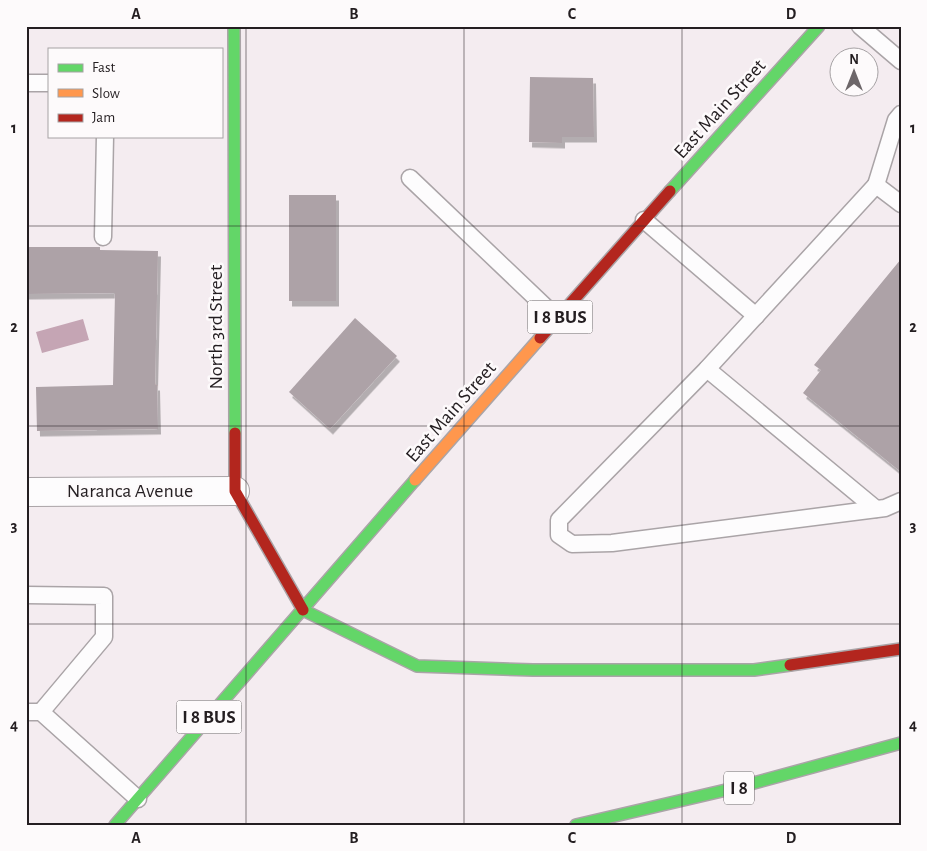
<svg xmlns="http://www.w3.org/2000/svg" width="927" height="851" viewBox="0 0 927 851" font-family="'Alegreya Sans',sans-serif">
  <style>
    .water { fill: #c5a5b4 }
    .building { fill: #ada2a7; filter: url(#shadow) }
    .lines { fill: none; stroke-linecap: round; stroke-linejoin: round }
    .lane-casing { stroke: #aaa4a7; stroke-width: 19 }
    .street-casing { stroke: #aaa4a7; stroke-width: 30 }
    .fast-casing { stroke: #aaa4a7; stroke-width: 14 }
    .slow-casing { stroke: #aaa4a7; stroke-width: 14 }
    .jam-casing { stroke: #aaa4a7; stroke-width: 14 }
    .lane { stroke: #fdfcfd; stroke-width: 16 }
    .street { stroke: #fdfcfd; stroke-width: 28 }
    .fast { stroke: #63d668; stroke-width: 11 }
    .slow { stroke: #ff974d; stroke-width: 11 }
    .jam { stroke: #b3261e; stroke-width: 11 }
    .grid { fill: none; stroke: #241e21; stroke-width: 1; stroke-opacity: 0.55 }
    .labels { text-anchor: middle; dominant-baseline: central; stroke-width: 5; stroke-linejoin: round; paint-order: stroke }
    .shield { fill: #fdfafb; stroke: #656062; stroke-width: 1 }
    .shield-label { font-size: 19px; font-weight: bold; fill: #241e21 }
    .street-label { font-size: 20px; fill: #241e21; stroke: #fdfafb }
    .neatline { fill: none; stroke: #241e21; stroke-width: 2 }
    .grid-label { font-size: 16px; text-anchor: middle; font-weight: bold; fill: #241e21 }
  </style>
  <defs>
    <filter id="shadow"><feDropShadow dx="3" dy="5.5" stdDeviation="0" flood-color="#0004"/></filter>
  </defs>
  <rect width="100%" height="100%" fill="#f4ecf0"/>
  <!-- water -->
  <polygon class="water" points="83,319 89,340 42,353 36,332"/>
  <!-- building -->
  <g class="building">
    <polygon points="530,77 593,78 594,137 562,137 562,143 529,142"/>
    <rect x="289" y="195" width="47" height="106"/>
    <polygon points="26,247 100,247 100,250 158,251 155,385 157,385 158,429 37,431 36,387 113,385 115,293 26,294"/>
    <polygon points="901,259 901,472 803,393 821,370 814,365"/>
    <polygon points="355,318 397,356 330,429 289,392"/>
  </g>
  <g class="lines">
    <defs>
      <g id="lane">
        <polyline points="860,26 901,61"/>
        <polyline points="26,83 49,83"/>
        <polyline points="410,178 558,319"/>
        <polyline points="876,185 896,120 901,114"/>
        <polyline points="901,204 876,185 707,369 559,520 559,535 572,544 612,543 885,508 901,501"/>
        <polyline points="644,220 756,316"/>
        <polyline points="103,237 105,136"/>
        <polyline points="707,369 876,509"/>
        <polyline points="26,595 104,596 104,637 41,712"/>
        <polyline points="26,712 41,712 138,799"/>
      </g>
      <polyline id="street" points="26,492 235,491"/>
      <g id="fast">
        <polyline points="234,26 235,433"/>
        <polyline points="670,191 819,26"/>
        <polyline points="303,610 417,666 533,670 754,670 790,665"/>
        <polyline points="115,825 415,480"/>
        <polyline points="576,825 739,787 901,743"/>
      </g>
      <polyline id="slow" points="415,480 540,338"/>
      <g id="jam">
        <polyline points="540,338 670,191"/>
        <polyline points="235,433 235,491 303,610"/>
        <polyline points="790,665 901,649"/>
      </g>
    </defs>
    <!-- lane casing -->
    <use href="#lane" class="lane-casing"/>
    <!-- street casing -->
    <use href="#street" class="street-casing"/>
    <!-- fast casing -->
    <use href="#fast" class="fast-casing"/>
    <!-- slow casing -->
    <use href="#slow" class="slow-casing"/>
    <!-- jam casing -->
    <use href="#jam" class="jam-casing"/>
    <!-- lane -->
    <use href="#lane" class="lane"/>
    <!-- street -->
    <use href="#street" class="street"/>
    <!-- fast -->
    <use href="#fast" class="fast"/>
    <!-- slow -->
    <use href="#slow" class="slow"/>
    <!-- jam -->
    <use href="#jam" class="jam"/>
  </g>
  <!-- grid -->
  <path class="grid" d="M246,26V825M464,26V825M682,26V825M26,226H901M26,426H901M26,624H901"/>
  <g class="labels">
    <!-- shield labels -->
    <g class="shield">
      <rect x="527.5" y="300.5" width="65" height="33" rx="4"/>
      <rect x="176.5" y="700.5" width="65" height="33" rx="4"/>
      <rect x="724" y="771.5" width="30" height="33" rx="4"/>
    </g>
    <g class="shield-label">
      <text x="560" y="317">I 8 BUS</text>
      <text x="209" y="717">I 8 BUS</text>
      <text x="739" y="788">I 8</text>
    </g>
    <!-- street labels -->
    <g class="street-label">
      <text transform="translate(720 109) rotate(-48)">East Main Street</text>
      <text transform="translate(216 327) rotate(-90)">North 3rd Street</text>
      <text transform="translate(451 412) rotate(-49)">East Main Street</text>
      <text x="130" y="491">Naranca Avenue</text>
    </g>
  </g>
  <!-- border -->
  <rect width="927" height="851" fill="none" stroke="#fdfafb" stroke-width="55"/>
  <!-- legend -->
  <rect x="48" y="48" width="175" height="90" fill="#fdfafb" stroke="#a6a2a4"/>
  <rect x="58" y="64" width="25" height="8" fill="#63d668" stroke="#a6a2a4"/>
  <text x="92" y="72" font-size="15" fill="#241e21">Fast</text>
  <rect x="58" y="89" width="25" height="8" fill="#ff974d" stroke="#a6a2a4"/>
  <text x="92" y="98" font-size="15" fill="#241e21">Slow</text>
  <rect x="58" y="114" width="25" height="8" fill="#b3261e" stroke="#a6a2a4"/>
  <text x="92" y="122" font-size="15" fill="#241e21">Jam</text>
  <!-- north arrow -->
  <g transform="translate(854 72)"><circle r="24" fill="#fdfafb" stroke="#a6a2a4"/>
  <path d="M0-4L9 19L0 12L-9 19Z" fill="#6d6669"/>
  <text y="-8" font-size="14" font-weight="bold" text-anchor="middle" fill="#241e21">N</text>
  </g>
  <rect x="28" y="28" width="872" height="796" class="neatline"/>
  <g class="grid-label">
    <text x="136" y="19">A</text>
    <text x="354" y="19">B</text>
    <text x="572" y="19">C</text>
    <text x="791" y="19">D</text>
    <text x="14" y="133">1</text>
    <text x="913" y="133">1</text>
    <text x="14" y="332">2</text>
    <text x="913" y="332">2</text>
    <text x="14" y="531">3</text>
    <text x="913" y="531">3</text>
    <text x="14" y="730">4</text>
    <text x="913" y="730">4</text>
    <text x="136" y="843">A</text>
    <text x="354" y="843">B</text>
    <text x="572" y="843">C</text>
    <text x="791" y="843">D</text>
  </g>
</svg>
